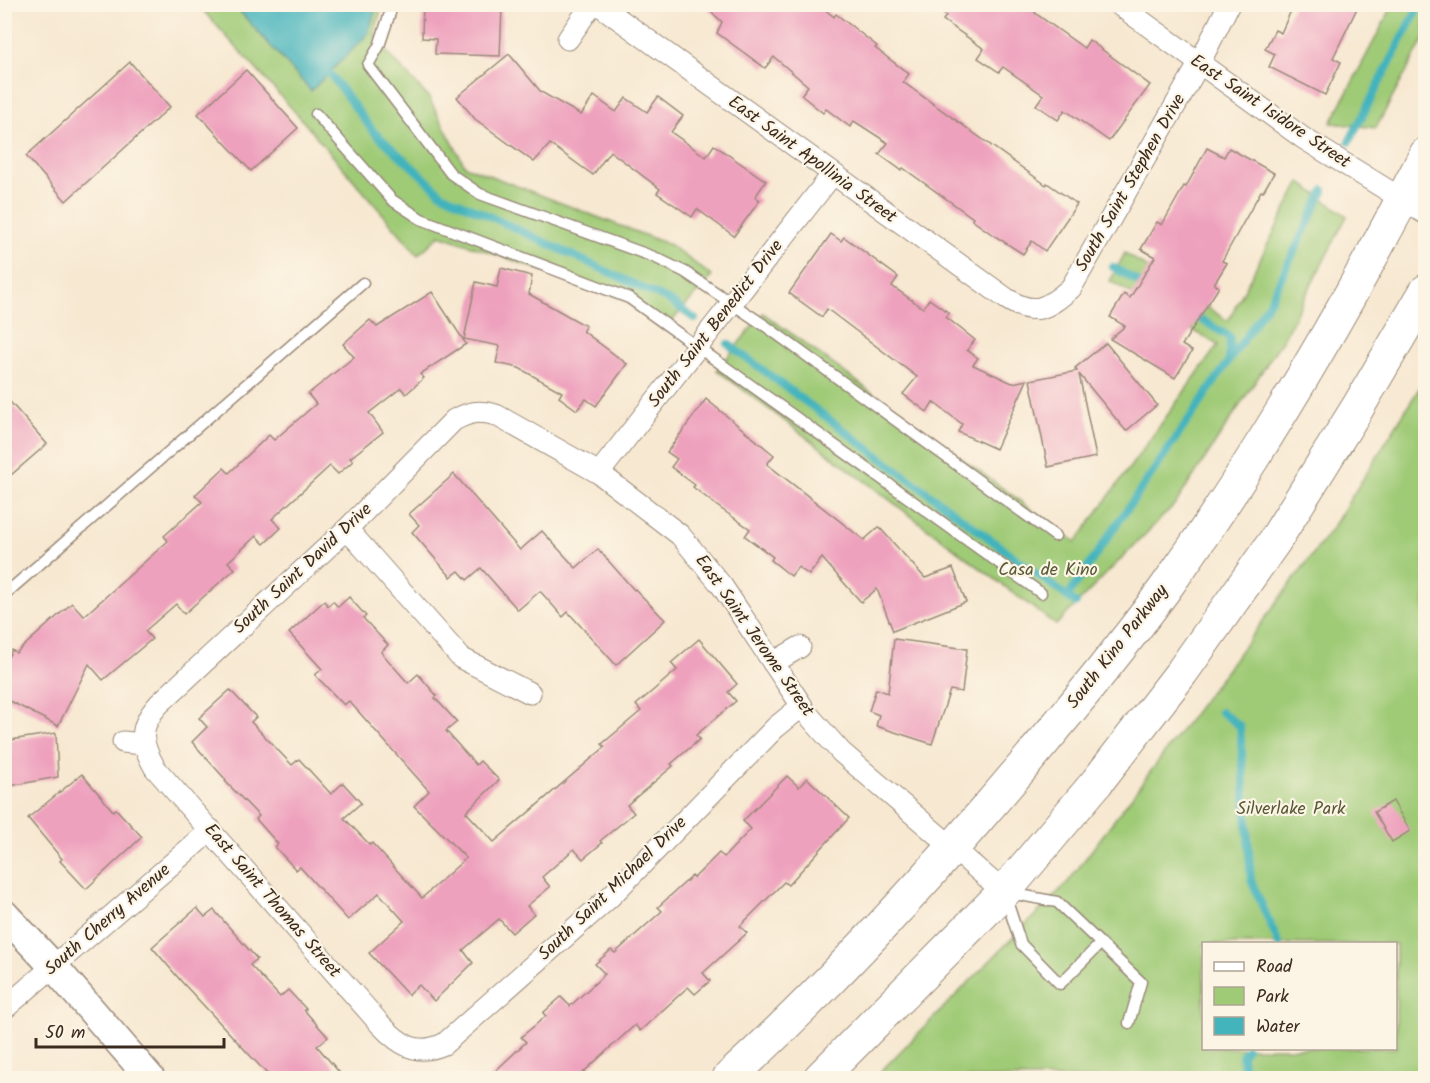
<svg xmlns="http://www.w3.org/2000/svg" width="1430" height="1083" viewBox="0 0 1430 1083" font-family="Kalam,sans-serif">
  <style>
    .green { fill: #9fca76; stroke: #6d7a4a; stroke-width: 1.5; fill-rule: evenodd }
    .water { fill: #43b3bc; stroke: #3f6e6d; stroke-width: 1.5 }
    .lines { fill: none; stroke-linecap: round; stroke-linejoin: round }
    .stream { stroke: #43b3bc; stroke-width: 8 }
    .building { fill: #eea1bd }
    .lane-casing { stroke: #998978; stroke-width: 13 }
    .street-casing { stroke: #998978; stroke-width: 23 }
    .secondary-casing { stroke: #998978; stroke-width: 31 }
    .primary-casing { stroke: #998978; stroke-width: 35 }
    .lane { stroke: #fff; stroke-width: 10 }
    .street { stroke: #fff; stroke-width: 21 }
    .secondary { stroke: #fff; stroke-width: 28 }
    .primary { stroke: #fff; stroke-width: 33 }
    .labels { text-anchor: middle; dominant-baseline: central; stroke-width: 4.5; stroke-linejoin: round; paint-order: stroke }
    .street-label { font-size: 18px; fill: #3b2a1e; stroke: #fcf5e5 }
    .park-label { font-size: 18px; fill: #595a38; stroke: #fcf5e5 }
  </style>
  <rect width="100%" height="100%" fill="#fcf5e5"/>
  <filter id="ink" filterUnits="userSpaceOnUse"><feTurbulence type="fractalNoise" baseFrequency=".0167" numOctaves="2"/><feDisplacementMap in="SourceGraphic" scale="12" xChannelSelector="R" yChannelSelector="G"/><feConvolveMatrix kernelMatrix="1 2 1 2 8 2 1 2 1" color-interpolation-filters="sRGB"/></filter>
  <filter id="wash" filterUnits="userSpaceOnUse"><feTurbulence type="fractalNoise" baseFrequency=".008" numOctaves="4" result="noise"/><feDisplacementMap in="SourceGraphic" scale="24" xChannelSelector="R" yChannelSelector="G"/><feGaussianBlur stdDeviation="1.35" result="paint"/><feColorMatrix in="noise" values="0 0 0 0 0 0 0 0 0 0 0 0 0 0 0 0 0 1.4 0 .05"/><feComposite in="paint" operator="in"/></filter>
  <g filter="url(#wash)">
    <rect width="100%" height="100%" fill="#f7e8d1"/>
    <!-- green -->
    <g class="green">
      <polygon points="198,5 382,5 375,34 384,49 429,98 465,166 670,245 712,276 664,330 621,298 440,235 418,255 295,112"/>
      <polygon points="1393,5 1425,5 1425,37 1376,128 1331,123"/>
      <polygon points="1300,182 1347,216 1283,339 1176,503 1056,625 717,370 763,313 1076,542 1218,345 1110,281 1125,253 1228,321"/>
      <path d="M1425,379V1078H874L1068,882L1333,527ZM1204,944H1396V1048H1204Z"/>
    </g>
    <!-- water -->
    <polygon class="water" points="234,5 377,5 368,34 311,91"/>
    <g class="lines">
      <!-- stream -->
      <g class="stream">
        <polyline points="323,65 373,131 442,194 670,301 695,319"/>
        <polyline points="1349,142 1420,4"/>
        <polyline points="1113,267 1148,288"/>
        <polyline points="1192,314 1230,337 1229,359"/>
        <polyline points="728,344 1076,603"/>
        <polyline points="1067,597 1270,301 1324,190"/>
        <polyline points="1221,712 1240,726 1251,880 1279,944"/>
        <polyline points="1244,1078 1242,1055 1247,1048"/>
      </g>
    </g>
    <g id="blocks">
      <!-- building -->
      <g class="building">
        <polygon points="423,4 502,7 500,56 435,54 436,39 422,38"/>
        <polygon points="703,4 818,4 834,17 836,14 877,46 875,48 909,74 903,82 1046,185 1047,183 1077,204 1045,251 1032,241 1023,254 993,235 972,220 973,218 903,168 901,170 879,154 888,143 854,121 850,127 826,109 823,113 801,95 808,86 774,57 765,68 717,33 722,22"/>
        <polygon points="930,4 1041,4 1035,13 1084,48 1089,40 1150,85 1109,141 1065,110 1058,120 1036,105 1043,95 1003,67 999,72 978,58 984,49 943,20 946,16"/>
        <polygon points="1294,4 1359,4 1333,58 1341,62 1325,95 1269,67 1275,54 1265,49 1275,30 1281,33"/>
        <polygon points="509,54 541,92 581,115 594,96 616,112 626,98 647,112 658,97 683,116 671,132 706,157 714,145 766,181 755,197 760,200 734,236 697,209 692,217 657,193 660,189 610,151 593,175 550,144 534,162 475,119 457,97"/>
        <polygon points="130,62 170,107 66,201 26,156"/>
        <polygon points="246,70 298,128 251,171 198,114"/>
        <polygon points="1207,148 1224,157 1229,148 1274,173 1263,192 1261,191 1222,261 1227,263 1214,284 1219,287 1182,345 1192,351 1175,378 1110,339 1125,326 1110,317 1124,294 1130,298 1155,257 1141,249 1157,222 1162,225 1184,186 1186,187"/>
        <polygon points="831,234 841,241 844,237 898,277 892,286 923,308 929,299 949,313 946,317 975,340 967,350 978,358 973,365 1012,383 1027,380 996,449 958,432 962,424 933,402 927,412 903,394 917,377 827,309 822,317 789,293"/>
        <polygon points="501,268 532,276 529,294 586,326 583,331 627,364 596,406 586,399 577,410 559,397 562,392 519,368 496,363 500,346 464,339 476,282 497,287"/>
        <polygon points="432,292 466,344 420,374 424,378 406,394 401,388 369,413 383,432 350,458 353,461 338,474 330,466 272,519 281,528 264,544 256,536 228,562 235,569 184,614 176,604 145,631 152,639 103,680 89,664 58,726 4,698 4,664 12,650 16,653 72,603 84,616 168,541 164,536 202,502 195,495 224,468 229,473 269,435 274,440 316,404 308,394 354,357 343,344 370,320 377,327"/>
        <polygon points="1106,343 1157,405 1126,431 1079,374 1096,457 1048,467 1030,380 1077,371 1075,368"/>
        <polygon points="4,395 47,444 4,481"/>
        <polygon points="706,399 774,455 767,464 864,540 879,527 925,578 953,568 966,602 893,631 877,589 861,602 822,558 809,575 798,567 791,576 771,560 773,557 745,536 750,529 717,506 693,487 695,485 671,467 677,459 667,452"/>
        <polygon points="454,474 520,550 542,531 576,568 598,549 634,590 635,589 665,620 616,665 568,612 563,617 540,591 518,610 481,568 467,580 459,571 451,577 412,532 419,525 409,514"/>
        <polygon points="349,597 366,616 363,618 388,645 381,652 408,683 418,674 437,696 435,698 457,722 446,731 476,765 480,761 499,780 466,812 494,842 605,747 602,744 641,711 636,705 677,670 671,663 699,639 737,684 728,692 736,701 696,735 700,739 671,764 673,766 627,805 634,813 600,841 602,843 583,859 574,849 542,877 550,887 527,906 534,914 512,933 499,919 463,950 473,963 434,1001 419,985 408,995 369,953 404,921 379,893 348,920 300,867 296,870 275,847 278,844 256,819 259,816 225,781 226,780 192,742 207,727 199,718 230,690 256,717 251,722 292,765 299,759 331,794 343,783 361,803 344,818 370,845 372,843 422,898 466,858 414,806 429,791 349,701 344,705 315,675 322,669 289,633 324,601 328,606 333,601 338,607"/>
        <polygon points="894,639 967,649 962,692 950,690 932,744 876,726 879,715 869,711 876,689 888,693"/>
        <polygon points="56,733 58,777 4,787 4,741"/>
        <polygon points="82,774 113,811 116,809 142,837 86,889 60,861 62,859 28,818"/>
        <polygon points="787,776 799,787 807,778 849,818 788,885 784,882 740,926 747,933 703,973 710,981 695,994 688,987 640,1031 635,1025 577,1078 488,1078 526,1042 521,1037 546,1016 543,1013 561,997 570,1006 605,974 595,964 611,950 615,953 662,911 658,907 692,876 694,878 719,853 724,857 751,829 743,821"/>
        <polygon points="1393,801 1410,831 1392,842 1374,812"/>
        <polygon points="197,908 205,917 214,910 257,959 250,965 280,997 288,990 306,1009 304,1010 328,1037 317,1046 344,1078 271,1078 181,981 152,947"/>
      </g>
    </g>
  </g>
  <g filter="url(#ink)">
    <use href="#blocks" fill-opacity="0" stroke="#998978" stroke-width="1.5"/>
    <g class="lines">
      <defs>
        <g id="lane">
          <polyline points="393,4 379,46 368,65 451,174 480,194 654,257 685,272 767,327 1055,536"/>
          <polyline points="316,114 392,200 421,219 629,298 1041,593"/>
          <polyline points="4,595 363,283"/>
          <polyline points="1101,943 1060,984 1021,944 1004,892 1057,902 1141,982 1129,1023"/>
        </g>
        <g id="street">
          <path d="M598,4L1007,299C1035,317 1048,308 1071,288L1199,64L1229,4"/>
          <polyline points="1118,4 1303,138 1426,214"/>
          <polyline points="568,39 592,4"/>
          <polyline points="599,473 832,175"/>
          <polyline points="347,529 461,658 530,693"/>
          <polyline points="773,663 800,647"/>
          <path d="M802,706L775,728L610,897L444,1044C416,1057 399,1044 380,1024L155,768C140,742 138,727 159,704L347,529L454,420C470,412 478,410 496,415L599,473L680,535L722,586L802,706L803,709L841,752L1004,892"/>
          <polyline points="123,742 143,744"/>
          <polyline points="4,1009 211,830"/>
        </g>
        <polyline id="secondary" points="4,914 54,967 150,1078"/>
        <g id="primary">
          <path d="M729,1078C816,998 898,911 976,821C1041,746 1105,670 1164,590C1263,452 1348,305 1426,154"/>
          <polyline points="820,1078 1004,892 1097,782 1182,672 1274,542 1358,407 1426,291"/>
        </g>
      </defs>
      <!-- lane casing -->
      <use href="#lane" class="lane-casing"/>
      <!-- street casing -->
      <use href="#street" class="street-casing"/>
      <!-- secondary casing -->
      <use href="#secondary" class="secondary-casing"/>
      <!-- primary casing -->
      <use href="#primary" class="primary-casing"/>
      <!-- lane -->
      <use href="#lane" class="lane"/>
      <!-- street -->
      <use href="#street" class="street"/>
      <!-- secondary -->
      <use href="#secondary" class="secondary"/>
      <!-- primary -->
      <use href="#primary" class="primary"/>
    </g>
  </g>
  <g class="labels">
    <!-- street labels -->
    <g class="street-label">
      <text transform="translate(1270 112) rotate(34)">East Saint Isidore Street</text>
      <text transform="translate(812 160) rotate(36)">East Saint Apollinia Street</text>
      <text transform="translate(1131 183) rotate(-60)">South Saint Stephen Drive</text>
      <text transform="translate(716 324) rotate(-52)">South Saint Benedict Drive</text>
      <text transform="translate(303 569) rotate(-43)">South Saint David Drive</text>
      <text transform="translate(754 636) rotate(55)">East Saint Jerome Street</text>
      <text transform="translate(1118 647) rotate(-52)">South Kino Parkway</text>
      <text transform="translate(613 889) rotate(-44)">South Saint Michael Drive</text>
      <text transform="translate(272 901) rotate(49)">East Saint Thomas Street</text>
      <text transform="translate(108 920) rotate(-41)">South Cherry Avenue</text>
    </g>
    <!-- park labels -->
    <g class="park-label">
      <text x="1048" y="570">Casa de Kino</text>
      <text x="1291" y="809">Silverlake Park</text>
    </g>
  </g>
  <!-- margin -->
  <rect width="1430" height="1083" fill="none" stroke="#fcf5e5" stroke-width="24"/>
  <!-- legend -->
  <rect x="1202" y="942" width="195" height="108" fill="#fcf5e5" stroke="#afa495" stroke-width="1.5"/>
  <rect x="1214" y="962" width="30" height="9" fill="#ffffff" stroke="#afa495" stroke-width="1.5"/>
  <text x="1256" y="972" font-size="18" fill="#3b2a1e">Road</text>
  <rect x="1214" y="987" width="30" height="18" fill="#9fca76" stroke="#afa495" stroke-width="1.5"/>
  <text x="1256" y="1002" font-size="18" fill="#3b2a1e">Park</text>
  <rect x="1214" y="1017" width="30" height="18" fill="#43b3bc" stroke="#afa495" stroke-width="1.5"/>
  <text x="1256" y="1032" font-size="18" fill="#3b2a1e">Water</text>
  <!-- scale -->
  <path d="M36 1038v9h188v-9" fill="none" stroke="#3b2a1e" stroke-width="3"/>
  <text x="45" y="1038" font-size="18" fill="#3b2a1e" stroke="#fcf5e5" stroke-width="4.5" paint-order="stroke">50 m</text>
</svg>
